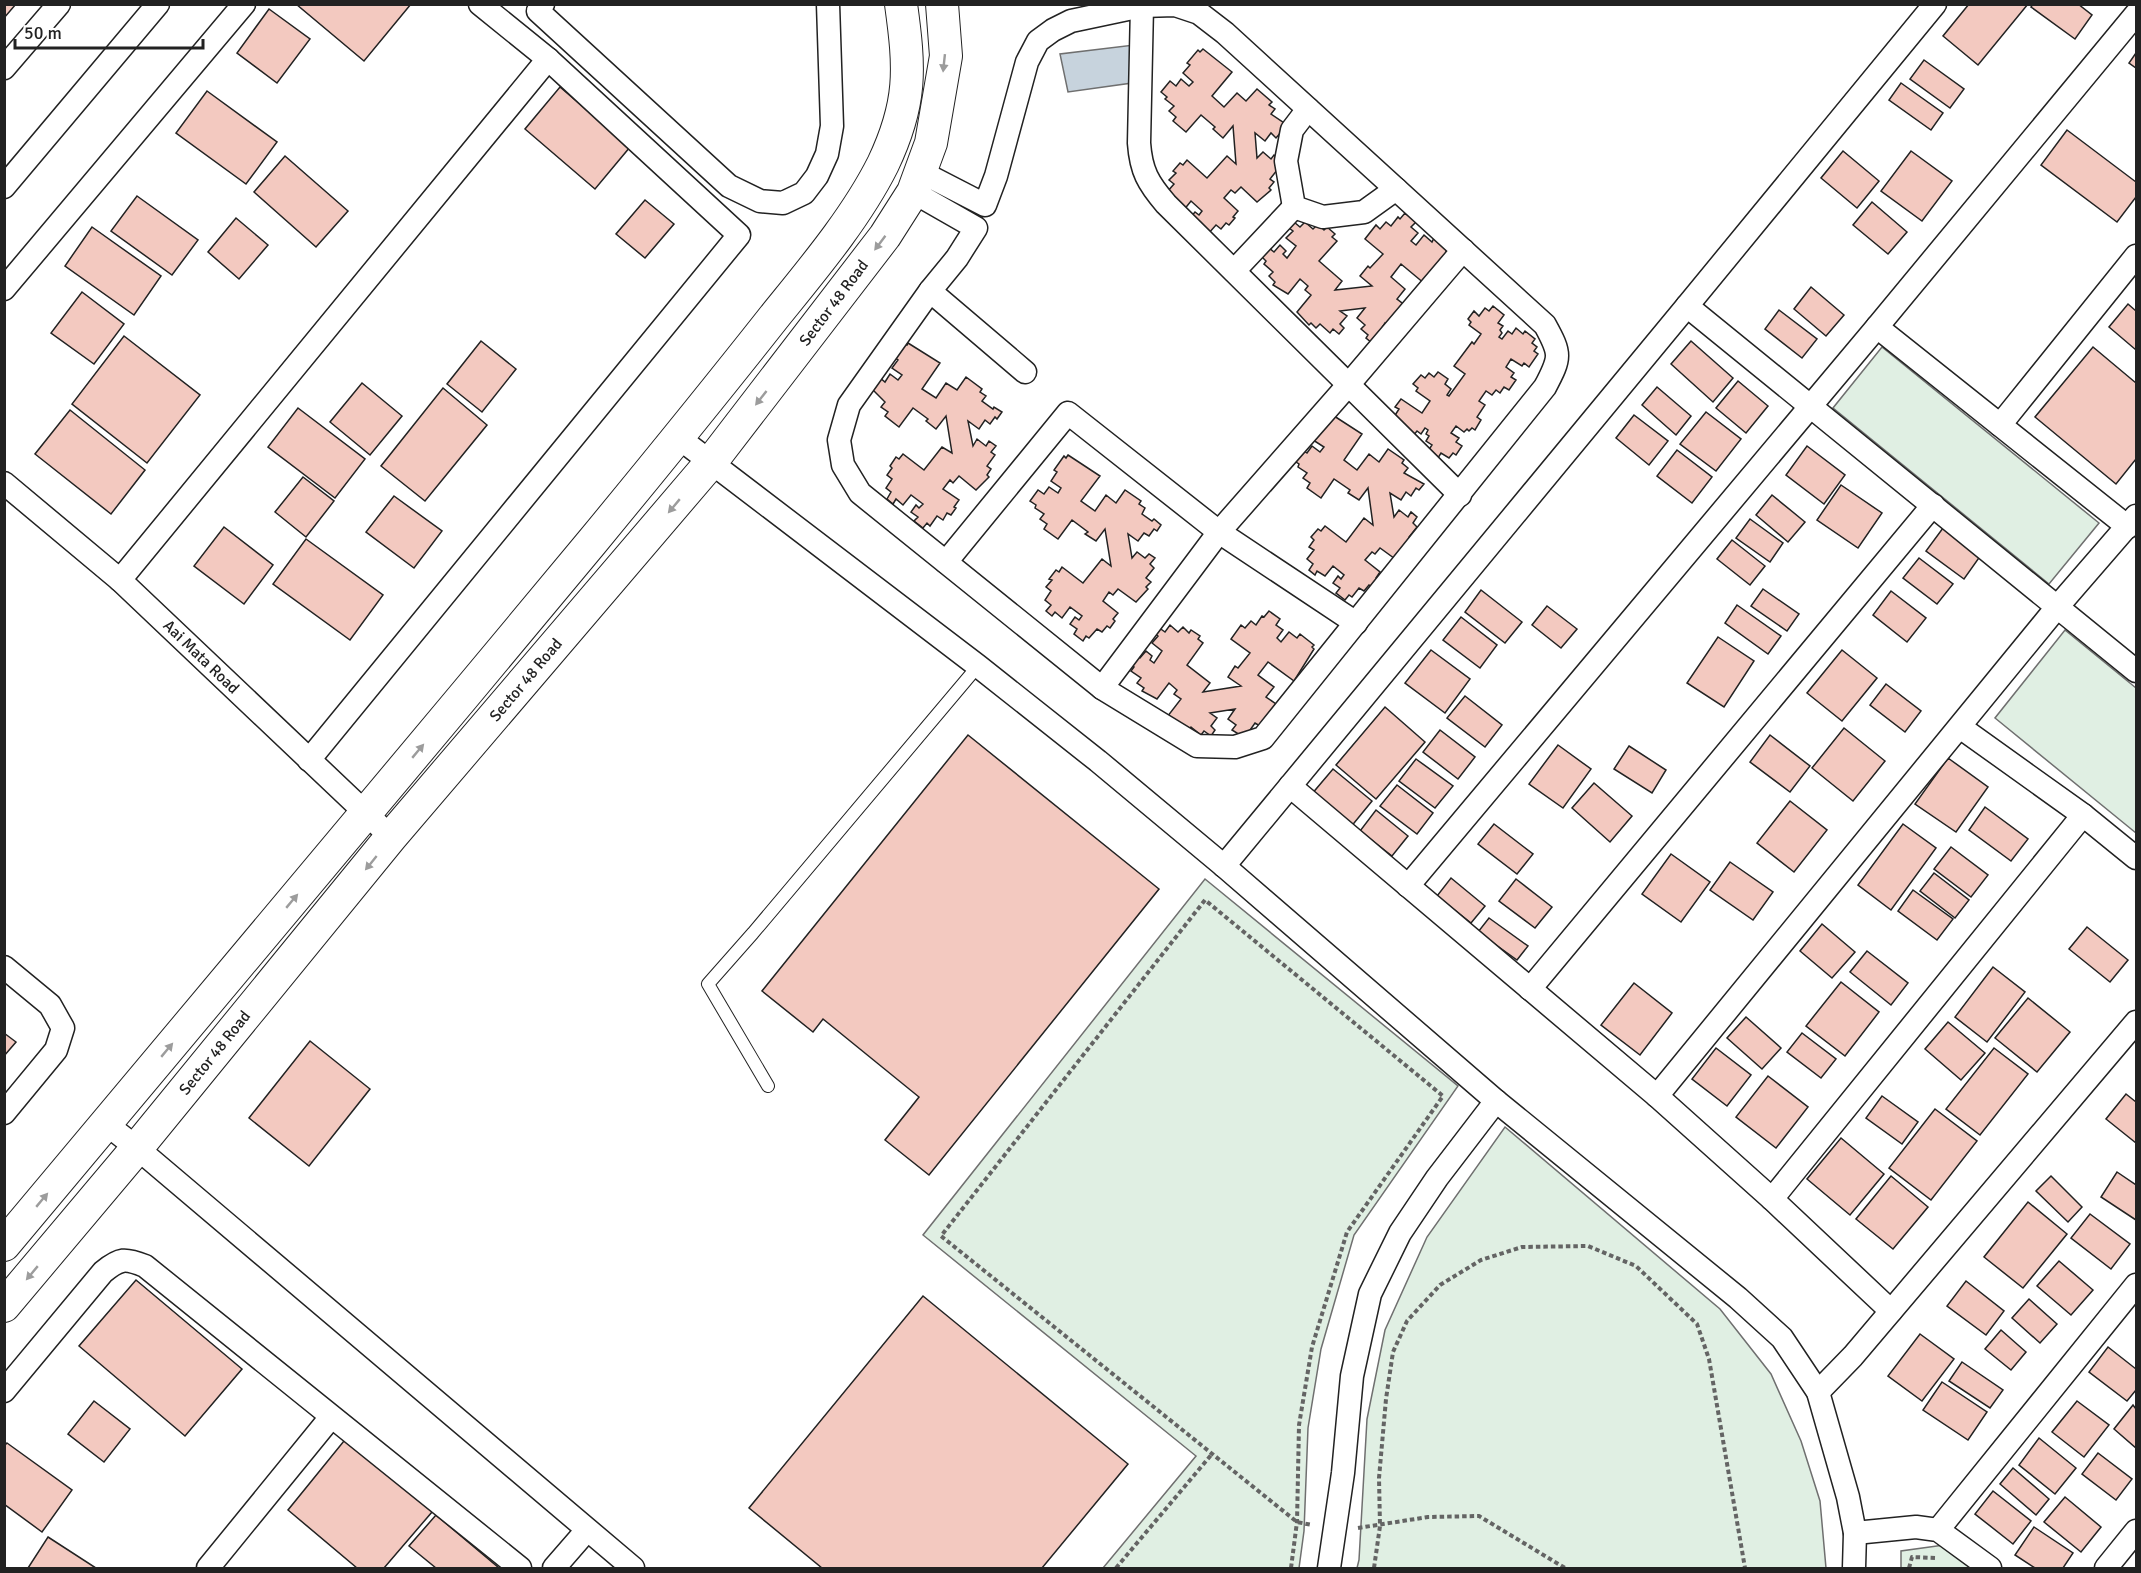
<svg xmlns="http://www.w3.org/2000/svg" width="2141" height="1573" viewBox="0 0 2141 1573" font-family="Signika,sans-serif">
  <style>
    .green { fill: #e0efe3; stroke: #6f6f6f; stroke-width: 1.5 }
    .water { fill: #c7d3dd; stroke: #6f6f6f; stroke-width: 1.5 }
    .building { fill: #f3c9c0; stroke: #222; stroke-width: 1.5 }
    .lines { fill: none; stroke-linecap: round; stroke-linejoin: round }
    .lane-casing { stroke: #222; stroke-width: 14 }
    .street-casing { stroke: #222; stroke-width: 25 }
    .secondary-casing { stroke: #222; stroke-width: 34 }
    .path { stroke: #646464; stroke-width: 4; stroke-dasharray: 4.5 3; stroke-linecap: butt }
    .lane { stroke: #fff; stroke-width: 12 }
    .street { stroke: #fff; stroke-width: 22 }
    .secondary { stroke: #fff; stroke-width: 32 }
    .oneway { fill: #9c9c9c }
    .labels { text-anchor: middle; dominant-baseline: central; stroke-width: 4.5; stroke-linejoin: round; paint-order: stroke }
    .street-label { font-size: 16px; fill: #222; stroke: #fff }
  </style>
  <rect width="100%" height="100%" fill="#fff"/>
  <!-- green -->
  <g class="green">
    <polygon points="1882,347 2099,523 2049,584 1833,408"/>
    <polygon points="2065,630 2136,688 2136,833 1995,718"/>
    <polygon points="1205,879 1458,1086 1354,1235 1321,1349 1308,1428 1304,1531 1299,1568 1103,1568 1196,1456 923,1235"/>
    <polygon points="1505,1127 1720,1309 1771,1374 1801,1441 1820,1501 1826,1568 1357,1568 1359,1560 1367,1419 1385,1330 1427,1237"/>
    <polygon points="1944,1545 1973,1568 1901,1568 1901,1551"/>
  </g>
  <!-- water -->
  <polygon class="water" points="1134,45 1139,82 1068,92 1060,54"/>
  <!-- building -->
  <g class="building">
    <polygon points="4,4 16,4 4,18"/>
    <polygon points="296,4 411,4 364,61"/>
    <polygon points="1969,4 2028,4 1978,65 1943,36"/>
    <polygon points="2033,4 2078,4 2092,15 2075,39 2031,7"/>
    <polygon points="269,9 310,39 277,83 237,53"/>
    <polygon points="1203,49 1232,72 1212,96 1224,107 1237,93 1246,101 1257,89 1272,102 1269,105 1275,109 1271,114 1290,127 1282,131 1276,138 1271,133 1265,141 1255,133 1257,158 1263,152 1271,159 1274,155 1280,160 1275,165 1278,169 1270,179 1274,182 1269,188 1271,190 1257,202 1241,187 1235,193 1231,190 1224,198 1238,211 1233,217 1235,218 1229,225 1226,223 1221,229 1216,225 1208,234 1190,218 1195,212 1199,215 1202,211 1191,201 1183,211 1167,192 1174,184 1169,180 1176,173 1173,171 1180,163 1183,165 1187,160 1207,178 1227,156 1236,164 1233,126 1223,138 1213,129 1215,127 1201,115 1186,132 1173,121 1176,117 1169,111 1174,106 1165,99 1167,97 1161,92 1170,81 1176,86 1181,79 1189,86 1193,82 1183,73 1190,65 1187,63 1198,50 1200,52"/>
    <polygon points="2136,53 2136,68 2129,63"/>
    <polygon points="1924,60 1964,89 1950,108 1910,79"/>
    <polygon points="1901,83 1943,113 1931,130 1889,100"/>
    <polygon points="560,87 630,147 595,189 525,129"/>
    <polygon points="207,91 277,142 246,184 176,133"/>
    <polygon points="2067,130 2136,182 2136,197 2117,222 2041,165"/>
    <polygon points="1843,151 1879,181 1857,208 1821,178"/>
    <polygon points="1911,151 1952,181 1922,221 1881,191"/>
    <polygon points="285,156 348,211 316,247 254,192"/>
    <polygon points="137,196 198,240 172,275 111,231"/>
    <polygon points="645,200 674,224 645,258 616,234"/>
    <polygon points="1872,202 1907,232 1888,254 1853,225"/>
    <polygon points="1405,213 1416,222 1411,227 1418,233 1411,241 1416,245 1424,235 1432,242 1434,238 1447,249 1446,251 1448,253 1425,284 1401,264 1391,277 1405,289 1397,299 1410,309 1389,328 1385,323 1372,343 1366,338 1368,335 1361,329 1365,325 1357,318 1365,308 1340,311 1347,316 1340,324 1344,328 1339,334 1333,329 1330,333 1320,324 1316,328 1311,323 1309,325 1297,312 1311,295 1305,290 1308,286 1300,279 1288,294 1273,285 1275,282 1269,276 1273,272 1264,264 1266,261 1262,257 1269,248 1274,252 1280,245 1286,251 1283,254 1287,258 1296,246 1286,238 1293,231 1289,228 1294,222 1300,227 1305,222 1313,229 1318,224 1324,230 1327,227 1335,234 1332,237 1337,241 1319,261 1342,281 1335,290 1372,286 1360,276 1368,266 1370,268 1383,254 1365,239 1376,225 1380,229 1386,222 1391,226 1398,217 1400,219"/>
    <polygon points="236,218 268,245 239,279 208,252"/>
    <polygon points="92,227 161,276 134,315 65,266"/>
    <polygon points="1811,287 1844,315 1826,336 1794,309"/>
    <polygon points="82,292 124,324 94,364 51,333"/>
    <polygon points="2128,304 2136,311 2136,350 2109,327"/>
    <polygon points="1493,306 1504,315 1498,323 1503,326 1500,330 1502,333 1499,337 1502,339 1508,331 1512,334 1516,328 1523,334 1525,331 1535,339 1532,343 1537,347 1534,351 1538,354 1529,367 1524,363 1522,366 1511,359 1506,367 1514,373 1511,377 1516,380 1509,390 1504,387 1500,393 1496,390 1492,395 1486,391 1479,401 1485,405 1477,417 1481,420 1475,430 1472,428 1469,431 1467,429 1464,432 1456,426 1451,433 1459,438 1456,442 1462,446 1456,455 1453,453 1449,458 1441,453 1438,458 1428,451 1432,445 1426,441 1429,436 1426,434 1428,430 1425,428 1421,434 1417,431 1413,436 1394,417 1399,409 1395,407 1401,399 1422,413 1430,401 1416,391 1418,388 1413,384 1421,375 1425,378 1429,373 1434,377 1438,372 1448,379 1445,384 1451,389 1447,395 1449,396 1465,374 1454,366 1472,342 1474,344 1481,334 1469,325 1471,322 1468,319 1474,311 1479,316 1485,308 1489,311"/>
    <polygon points="1779,310 1817,339 1802,358 1765,329"/>
    <polygon points="124,336 200,395 147,463 72,404"/>
    <polygon points="481,341 516,369 482,412 447,384"/>
    <polygon points="1691,341 1733,378 1713,402 1671,364"/>
    <polygon points="908,343 940,363 922,389 936,398 946,383 957,390 966,377 982,389 980,392 986,396 982,401 993,409 994,407 1002,412 997,419 995,417 990,424 985,420 979,429 968,421 973,446 977,439 986,446 989,441 996,446 991,452 995,455 987,466 991,469 987,475 989,477 976,490 959,476 953,483 950,480 943,489 959,500 954,507 956,508 951,515 947,513 943,520 937,516 930,526 927,523 923,528 914,521 918,517 911,512 916,505 919,508 923,504 911,495 903,505 896,499 893,504 887,499 891,492 886,488 892,479 887,475 892,468 890,466 896,457 899,459 903,454 924,470 942,447 952,453 946,416 936,429 926,421 928,419 913,408 899,427 885,416 888,412 881,407 885,402 871,388 879,377 885,382 890,374 898,380 902,375 892,368 898,360 894,357 904,344 907,345"/>
    <polygon points="2093,347 2136,383 2136,459 2116,484 2035,417"/>
    <polygon points="1738,381 1768,406 1746,433 1716,408"/>
    <polygon points="362,383 402,416 370,455 330,422"/>
    <polygon points="1657,387 1691,416 1676,435 1642,405"/>
    <polygon points="443,388 487,425 425,501 381,466"/>
    <polygon points="298,408 365,459 335,498 268,447"/>
    <polygon points="70,410 145,470 111,514 35,454"/>
    <polygon points="1706,412 1741,439 1716,471 1680,444"/>
    <polygon points="1331,414 1362,434 1344,460 1357,470 1369,454 1379,462 1388,449 1404,460 1402,463 1408,468 1404,473 1424,484 1419,490 1416,488 1411,496 1406,492 1401,500 1390,493 1394,517 1399,510 1408,517 1411,512 1417,517 1413,523 1417,527 1409,537 1413,540 1398,561 1380,548 1375,554 1372,552 1365,560 1380,572 1376,578 1378,580 1372,587 1369,585 1364,591 1359,588 1352,597 1349,595 1345,600 1336,593 1340,588 1333,583 1338,576 1341,579 1344,575 1333,566 1325,576 1317,571 1315,575 1309,570 1313,564 1307,559 1314,550 1309,547 1314,540 1311,537 1318,529 1321,531 1325,526 1346,542 1364,518 1373,525 1368,488 1359,500 1348,493 1350,490 1334,479 1321,498 1307,488 1310,483 1303,478 1307,473 1298,467 1299,464 1293,460 1301,449 1307,453 1312,446 1320,452 1324,447 1313,440"/>
    <polygon points="1634,415 1668,441 1649,465 1616,438"/>
    <polygon points="1807,446 1845,475 1824,504 1786,475"/>
    <polygon points="1677,450 1712,477 1692,503 1657,476"/>
    <polygon points="1068,455 1100,476 1081,501 1095,511 1106,495 1116,503 1125,490 1141,501 1139,504 1145,508 1142,514 1152,521 1154,519 1161,525 1157,531 1154,529 1149,536 1144,533 1138,541 1128,534 1132,558 1137,552 1145,558 1149,554 1155,558 1150,564 1154,568 1146,578 1151,582 1146,587 1148,589 1136,602 1118,589 1113,595 1109,592 1103,601 1118,613 1113,619 1115,621 1110,628 1107,626 1102,632 1097,629 1089,638 1086,636 1083,641 1074,634 1077,629 1070,624 1075,617 1079,620 1082,616 1070,607 1062,618 1055,612 1052,616 1046,611 1051,605 1045,600 1051,591 1046,587 1052,580 1049,579 1056,570 1059,572 1062,567 1083,583 1102,559 1111,566 1105,529 1096,541 1085,534 1088,532 1072,520 1058,539 1044,529 1047,524 1040,519 1044,514 1035,508 1036,505 1030,501 1038,490 1044,494 1049,487 1058,493 1061,488 1051,481 1057,472 1054,470 1064,456 1066,458"/>
    <polygon points="303,477 334,501 306,537 275,512"/>
    <polygon points="1841,485 1882,513 1858,548 1817,520"/>
    <polygon points="1772,495 1805,522 1788,542 1756,515"/>
    <polygon points="394,496 442,531 414,568 366,532"/>
    <polygon points="1750,519 1783,543 1770,562 1736,538"/>
    <polygon points="224,527 273,565 244,604 194,566"/>
    <polygon points="1943,528 1981,555 1964,579 1926,551"/>
    <polygon points="306,539 383,595 350,640 273,584"/>
    <polygon points="1732,540 1765,566 1750,585 1717,559"/>
    <polygon points="1919,558 1953,584 1937,604 1903,578"/>
    <polygon points="1763,589 1799,614 1787,631 1751,606"/>
    <polygon points="1481,590 1522,622 1505,643 1465,612"/>
    <polygon points="1891,591 1926,618 1907,642 1873,615"/>
    <polygon points="1737,605 1781,636 1768,654 1725,623"/>
    <polygon points="1547,606 1577,629 1561,648 1532,625"/>
    <polygon points="1269,611 1280,619 1276,625 1283,630 1277,638 1281,642 1289,632 1297,638 1300,634 1314,645 1312,647 1314,649 1294,681 1268,662 1258,675 1274,687 1266,697 1279,706 1260,726 1255,723 1248,733 1240,735 1232,730 1236,725 1228,719 1235,709 1210,713 1217,718 1211,726 1215,730 1211,736 1204,731 1201,735 1191,727 1188,732 1167,717 1181,699 1174,694 1177,690 1169,683 1157,699 1142,691 1144,688 1137,683 1141,678 1131,671 1134,667 1129,664 1136,654 1140,658 1146,651 1152,656 1150,660 1154,663 1162,651 1152,643 1158,636 1154,633 1158,627 1165,632 1170,625 1178,632 1183,627 1189,633 1191,630 1200,636 1198,639 1203,643 1187,665 1210,683 1203,692 1241,686 1228,677 1235,666 1238,668 1250,653 1231,639 1241,625 1245,628 1251,621 1256,625 1262,616 1264,617"/>
    <polygon points="1461,617 1497,645 1480,668 1443,640"/>
    <polygon points="1718,637 1754,661 1724,707 1687,683"/>
    <polygon points="1431,650 1470,679 1445,713 1405,683"/>
    <polygon points="1842,650 1877,678 1842,721 1807,693"/>
    <polygon points="1886,684 1921,711 1905,732 1870,705"/>
    <polygon points="1465,696 1502,725 1485,747 1447,718"/>
    <polygon points="1385,707 1425,742 1376,799 1336,765"/>
    <polygon points="1844,728 1885,761 1853,801 1812,768"/>
    <polygon points="1440,730 1475,757 1458,779 1423,752"/>
    <polygon points="968,735 1159,889 929,1175 885,1140 919,1097 823,1019 813,1032 762,991"/>
    <polygon points="1770,735 1810,766 1790,792 1750,762"/>
    <polygon points="1558,745 1591,769 1563,808 1529,784"/>
    <polygon points="1629,746 1666,770 1652,793 1614,769"/>
    <polygon points="1948,758 1988,787 1956,832 1915,804"/>
    <polygon points="1416,759 1453,786 1435,808 1399,781"/>
    <polygon points="1333,769 1372,801 1350,828 1311,795"/>
    <polygon points="1594,783 1632,816 1610,842 1572,808"/>
    <polygon points="1397,785 1433,813 1417,834 1380,806"/>
    <polygon points="1790,801 1827,830 1794,872 1757,843"/>
    <polygon points="1985,807 2028,839 2011,861 1969,830"/>
    <polygon points="1376,810 1408,836 1392,856 1360,831"/>
    <polygon points="1494,824 1533,854 1517,874 1478,844"/>
    <polygon points="1903,824 1936,848 1891,910 1858,885"/>
    <polygon points="1951,847 1988,875 1971,897 1934,869"/>
    <polygon points="1671,854 1710,882 1681,922 1642,894"/>
    <polygon points="1730,862 1773,892 1753,920 1710,890"/>
    <polygon points="1934,873 1969,900 1955,918 1920,891"/>
    <polygon points="1451,878 1485,906 1471,923 1437,896"/>
    <polygon points="1516,879 1552,907 1535,928 1499,901"/>
    <polygon points="1913,890 1953,919 1937,940 1898,911"/>
    <polygon points="1489,918 1528,946 1517,960 1478,932"/>
    <polygon points="1822,924 1855,952 1832,978 1800,951"/>
    <polygon points="2087,927 2128,960 2110,982 2069,949"/>
    <polygon points="1867,951 1908,983 1891,1005 1850,972"/>
    <polygon points="1993,967 2025,992 1987,1042 1955,1017"/>
    <polygon points="1841,982 1879,1012 1845,1056 1806,1026"/>
    <polygon points="1634,983 1672,1013 1640,1055 1601,1025"/>
    <polygon points="2028,998 2070,1032 2037,1072 1995,1038"/>
    <polygon points="1746,1017 1781,1048 1762,1069 1727,1038"/>
    <polygon points="1948,1022 1985,1053 1961,1080 1925,1049"/>
    <polygon points="4,1033 16,1042 4,1056"/>
    <polygon points="1802,1033 1836,1059 1821,1078 1787,1052"/>
    <polygon points="310,1041 370,1089 309,1166 249,1118"/>
    <polygon points="1716,1048 1751,1075 1727,1106 1692,1079"/>
    <polygon points="1994,1048 2028,1074 1980,1135 1946,1109"/>
    <polygon points="1768,1076 1808,1107 1776,1148 1736,1117"/>
    <polygon points="2126,1094 2136,1102 2136,1143 2106,1119"/>
    <polygon points="1882,1096 1918,1122 1902,1144 1866,1118"/>
    <polygon points="1935,1109 1977,1141 1931,1200 1889,1168"/>
    <polygon points="1841,1138 1884,1174 1850,1215 1807,1179"/>
    <polygon points="2117,1172 2136,1185 2136,1220 2101,1197"/>
    <polygon points="1891,1176 1928,1207 1893,1249 1856,1219"/>
    <polygon points="2051,1176 2082,1207 2068,1222 2036,1191"/>
    <polygon points="2028,1202 2067,1234 2023,1288 1984,1257"/>
    <polygon points="2090,1214 2130,1244 2111,1269 2071,1238"/>
    <polygon points="2059,1261 2093,1290 2071,1315 2037,1286"/>
    <polygon points="136,1280 242,1369 185,1436 79,1346"/>
    <polygon points="1966,1281 2004,1311 1986,1335 1947,1306"/>
    <polygon points="923,1296 1128,1464 1042,1568 822,1568 749,1508"/>
    <polygon points="2029,1299 2057,1324 2040,1343 2012,1318"/>
    <polygon points="2001,1330 2026,1352 2011,1370 1985,1349"/>
    <polygon points="1920,1334 1954,1359 1922,1401 1888,1376"/>
    <polygon points="2108,1347 2136,1369 2136,1390 2127,1401 2089,1372"/>
    <polygon points="1962,1362 2003,1390 1990,1408 1949,1381"/>
    <polygon points="1942,1382 1987,1412 1968,1440 1923,1410"/>
    <polygon points="94,1401 130,1429 104,1462 68,1434"/>
    <polygon points="2077,1401 2109,1425 2084,1457 2052,1432"/>
    <polygon points="2133,1405 2136,1409 2136,1448 2114,1429"/>
    <polygon points="348,1436 438,1505 384,1568 357,1568 288,1510"/>
    <polygon points="2039,1438 2076,1468 2055,1494 2019,1465"/>
    <polygon points="7,1443 72,1490 42,1532 4,1504 4,1446"/>
    <polygon points="2098,1453 2132,1479 2116,1500 2082,1474"/>
    <polygon points="2013,1468 2049,1499 2036,1515 2000,1484"/>
    <polygon points="1993,1491 2031,1521 2013,1544 1975,1514"/>
    <polygon points="2065,1497 2101,1527 2081,1552 2044,1522"/>
    <polygon points="436,1515 499,1568 436,1568 409,1546"/>
    <polygon points="2034,1527 2073,1553 2063,1568 2035,1568 2015,1555"/>
    <polygon points="48,1537 96,1568 28,1568"/>
  </g>
  <g class="lines">
    <defs>
      <polyline id="lane" points="768,1086 708,984 753,933 978,666"/>
      <g id="street">
        <polyline points="543,4 538,11 729,186 760,201 783,203 804,193 817,176 827,154 832,126 828,4"/>
        <path d="M1142,6L1139,143C1141,171 1148,183 1166,204L1460,495"/>
        <polyline points="4,68 59,4"/>
        <polyline points="1308,109 1292,130 1286,161 1294,207 1323,217 1364,212 1396,189"/>
        <polyline points="4,187 158,4"/>
        <path d="M913,192L976,228L957,258L930,291L849,405L839,440L843,465L860,493L1102,688L1197,746L1235,747L1263,738L1545,387C1561,357 1561,354 1545,325L1225,33L1199,13L1175,5L1142,6L1071,21L1053,30L1038,41L1027,62L996,176L985,205L921,172"/>
        <polyline points="1234,271 1294,207"/>
        <polyline points="4,289 244,4"/>
        <polyline points="930,291 1025,372"/>
        <polyline points="1687,306 2136,671"/>
        <polyline points="1877,327 2128,527"/>
        <polyline points="2000,425 2136,256"/>
        <polyline points="679,438 978,666 1098,761 1224,866 1496,1101 1738,1298 1782,1338 1818,1392 1848,1497 1855,1533 1854,1568"/>
        <polyline points="4,483 120,580 391,837"/>
        <polyline points="946,562 1068,413 1219,532 1356,623"/>
        <polyline points="120,580 548,59"/>
        <polyline points="1102,688 1219,532 1349,384 1463,250"/>
        <polyline points="1960,727 2083,815 2136,858"/>
        <polyline points="309,760 739,235 548,59 480,4"/>
        <polyline points="1290,786 1657,1096 1772,1199 1891,1311"/>
        <polyline points="1224,866 1687,306 1935,4"/>
        <polyline points="1408,886 1877,327 2136,14"/>
        <polyline points="4,967 50,1005 63,1028 56,1050 4,1113"/>
        <polyline points="1530,989 1933,505"/>
        <polyline points="1657,1096 2058,606 2136,516"/>
        <polyline points="105,1123 137,1148 633,1568"/>
        <polyline points="1772,1199 2083,815"/>
        <path d="M4,1391L103,1272C120,1258 125,1258 145,1266L520,1568"/>
        <polyline points="1818,1392 1853,1356 2136,1022"/>
        <polyline points="1938,1530 2136,1285"/>
        <polyline points="1855,1533 1916,1527 1938,1530 1990,1568"/>
        <polyline points="208,1568 331,1417"/>
        <polyline points="554,1568 587,1530"/>
        <polyline points="1329,1568 1343,1473 1352,1376 1370,1294 1400,1233 1437,1178 1496,1101"/>
        <polyline points="2106,1568 2136,1531"/>
      </g>
      <g id="secondary">
        <path d="M4,1245C200,1010 397,777 592,542C653,468 714,393 774,317C812,270 856,218 883,164C912,103 910,69 901,4"/>
        <polyline points="4,1306 137,1148 391,837 712,461 885,236 913,192 931,143 946,56 942,4"/>
      </g>
    </defs>
    <!-- lane casing -->
    <use href="#lane" class="lane-casing"/>
    <!-- street casing -->
    <use href="#street" class="street-casing"/>
    <!-- secondary casing -->
    <use href="#secondary" class="secondary-casing"/>
    <!-- path -->
    <g class="path">
      <polyline points="1358,1528 1428,1517 1479,1516 1565,1568"/>
      <polyline points="1116,1568 1212,1454"/>
      <polyline points="1291,1568 1297,1522 1299,1425 1312,1347 1347,1232 1443,1096 1205,900 941,1236 1297,1522 1312,1525"/>
      <polyline points="1374,1568 1380,1526 1379,1478 1386,1399 1393,1352 1407,1321 1440,1285 1481,1260 1522,1247 1588,1246 1636,1266 1697,1324 1709,1359 1745,1568"/>
      <polyline points="1909,1568 1912,1557 1935,1558"/>
    </g>
    <!-- lane -->
    <use href="#lane" class="lane"/>
    <!-- street -->
    <use href="#street" class="street"/>
    <!-- secondary -->
    <use href="#secondary" class="secondary"/>
  </g>
  <!-- one-way arrows -->
  <defs><path id="oneway-solid" d="M-6-.8H1V-3.2L6.5 0L1 3.2V.8H-6Z" transform="scale(1.5)"/></defs>
  <g class="oneway">
    <use href="#oneway-solid" transform="translate(944 63) rotate(96)"/>
    <use href="#oneway-solid" transform="translate(880 243) rotate(127)"/>
    <use href="#oneway-solid" transform="translate(761 398) rotate(128)"/>
    <use href="#oneway-solid" transform="translate(674 506) rotate(130)"/>
    <use href="#oneway-solid" transform="translate(418 751) rotate(-50)"/>
    <use href="#oneway-solid" transform="translate(371 863) rotate(129)"/>
    <use href="#oneway-solid" transform="translate(292 901) rotate(-50)"/>
    <use href="#oneway-solid" transform="translate(167 1050) rotate(-50)"/>
    <use href="#oneway-solid" transform="translate(42 1200) rotate(-50)"/>
    <use href="#oneway-solid" transform="translate(32 1273) rotate(130)"/>
  </g>
  <g class="labels">
    <!-- street labels -->
    <g class="street-label">
      <text transform="translate(834 303) rotate(-53)">Sector 48 Road</text>
      <text transform="translate(201 657) rotate(44)">Aai Mata Road</text>
      <text transform="translate(526 680) rotate(-50)">Sector 48 Road</text>
      <text transform="translate(215 1053) rotate(-51)">Sector 48 Road</text>
    </g>
  </g>
  <!-- border -->
  <rect width="2141" height="1573" fill="none" stroke="#222222" stroke-width="12"/>
  <!-- scale -->
  <path d="M15 39v9h188v-9" fill="none" stroke="#222222" stroke-width="3"/>
  <text x="24" y="39" font-size="18" fill="#222222" stroke="#ffffff" stroke-width="4.5" paint-order="stroke">50 m</text>
</svg>
